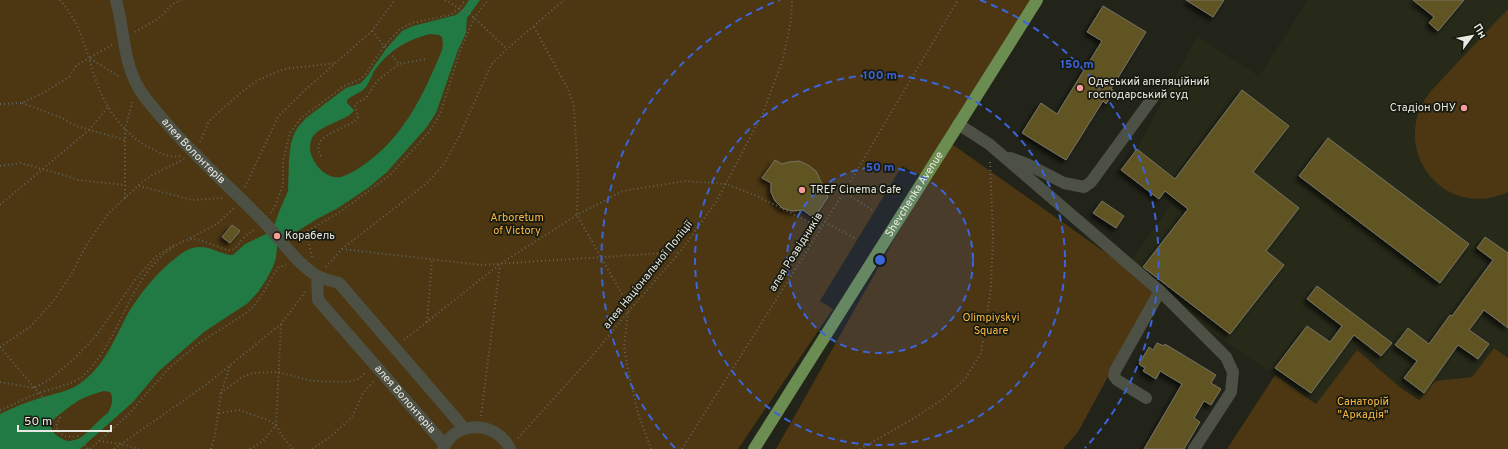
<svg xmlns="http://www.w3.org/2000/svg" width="1508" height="449" viewBox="0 0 1508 449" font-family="Overpass,sans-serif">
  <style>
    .built { fill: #272a19 }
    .green { fill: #4c3712 }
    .water { fill: #217a43; fill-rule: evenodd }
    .building { fill: #605522; stroke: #767467; filter: url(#shadow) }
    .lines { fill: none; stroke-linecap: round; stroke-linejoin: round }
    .path { stroke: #63645b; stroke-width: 2; stroke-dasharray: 1 3; stroke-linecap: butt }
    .minor { stroke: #4d5044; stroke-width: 12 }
    .major { stroke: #6c8d51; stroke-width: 12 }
    .ring { fill: none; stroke: #3b65da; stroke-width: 2; stroke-dasharray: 7 5 }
    .poi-dot { fill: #f59c96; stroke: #181a10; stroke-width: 1.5 }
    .labels { text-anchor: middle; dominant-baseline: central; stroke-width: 3.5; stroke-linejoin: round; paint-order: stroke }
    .poi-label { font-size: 11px; fill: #e8e9e2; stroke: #181a10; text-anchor: start }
    .street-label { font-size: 11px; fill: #e8e9e2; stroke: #181a10 }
    .park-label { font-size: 11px; fill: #f8b840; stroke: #181a10 }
    .centre { fill: #3b65da; stroke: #181a10; stroke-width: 2 }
    .ring-label { font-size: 12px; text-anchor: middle; font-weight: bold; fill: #3b65da; stroke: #181a10; stroke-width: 3.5; stroke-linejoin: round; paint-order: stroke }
  </style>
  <defs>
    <filter id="shadow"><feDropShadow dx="-3.5" dy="3.5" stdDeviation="2" flood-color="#0009"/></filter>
  </defs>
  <rect width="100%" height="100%" fill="#222319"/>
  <!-- built -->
  <polygon class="built" points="1308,0 1508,0 1508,358 1494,348 1472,377 1435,381 1419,400 1401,388 1357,350 1316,404 1166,300 1126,267 1170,206 1121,170 1137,149 1197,36 1259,76"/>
  <!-- green -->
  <g class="green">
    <polygon points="0,0 1034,0 922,176 902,166 820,301 833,309 738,449 0,449"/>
    <path d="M1508,9V192C1443,222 1386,147 1431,91Z"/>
    <polygon points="949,142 1126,267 1155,290 1078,432 1063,449 776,449"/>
    <polygon points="1494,348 1508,358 1508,449 1227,449 1275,375 1316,404 1357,350 1401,388 1419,400 1435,381 1472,377"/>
  </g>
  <!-- water -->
  <path class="water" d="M469,0H480L467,18L466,33L458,50L436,113L426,128L387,172L368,188L338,208L317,219L280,242L277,247L276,258L273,267L266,280L258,292L248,303L204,332L159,371L133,402L80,449H0V414C12,408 24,403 37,399C52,394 69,392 82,382C103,367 115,339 126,317C137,297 158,271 177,257C183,252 191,247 199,247C211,246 221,255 233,255L245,244L266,234L274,226L279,212L288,191L289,159L291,143L294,134L298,127L306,118L346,88L361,83L368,75L386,49L402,31L413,26L456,15L463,9ZM430,34L439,35L442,37L443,44L442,50C424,94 403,139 362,166C356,170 348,175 341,177C323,181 301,152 314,135C324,124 342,122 353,112L354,110L347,103V100C352,95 358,94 363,90C368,86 371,77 374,71C388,51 406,40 430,34ZM104,391L110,392C114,399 112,405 108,413C98,420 90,431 80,438C78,439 71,441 69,441C61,440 48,431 51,422C53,419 58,416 60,414C78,400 82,397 104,391Z"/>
  <!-- building -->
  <g class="building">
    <polygon points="1186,0 1224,0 1213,17"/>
    <polygon points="1413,0 1464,0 1438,31 1429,23 1434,17"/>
    <polygon points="1103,6 1146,32 1111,89 1114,91 1106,104 1103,101 1066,160 1022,133 1041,103 1057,114 1102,41 1087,32"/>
    <polygon points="1242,90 1289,126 1253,172 1299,208 1266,251 1284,265 1230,334 1143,267 1188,209 1165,191 1159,199 1121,170 1137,149 1175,179"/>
    <polygon points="1328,138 1469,244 1440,283 1299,176"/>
    <polygon points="775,160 782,164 789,162 799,161 808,165 816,171 828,197 814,218 803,210 792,211 782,208 775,201 771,192 771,183 762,178"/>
    <polygon points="1102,201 1124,216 1116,228 1093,213"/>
    <polygon points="232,225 240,231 230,243 222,237"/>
    <polygon points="1485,237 1508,253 1508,328 1484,310 1469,330 1489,344 1478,359 1458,345 1424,393 1404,378 1417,361 1395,345 1408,328 1429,344 1450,315 1452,316 1493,260 1477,248"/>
    <polygon points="1317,286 1392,343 1381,356 1354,335 1311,393 1275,368 1307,326 1330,342 1342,326 1307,299"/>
    <polygon points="1157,343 1164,346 1165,344 1216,375 1211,383 1221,389 1211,405 1204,401 1194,418 1200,422 1184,449 1144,449 1182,384 1160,371 1156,379 1143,371 1145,368 1139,364 1149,347 1153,350"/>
  </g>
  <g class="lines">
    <!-- path -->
    <g class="path">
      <path d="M60,0C82,24 86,53 97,83C106,109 125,135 150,148C160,153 169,158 181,156"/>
      <polyline points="445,0 470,14 507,49"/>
      <polyline points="534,27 568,89 574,107 578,176 577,215 623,296 628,312 624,347 629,375 638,413 651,449"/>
      <polyline points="372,31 399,64"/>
      <polyline points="135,32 158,19 173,4 181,0"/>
      <polyline points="112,45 89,58 120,77"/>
      <polyline points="22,103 62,118 76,126 125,140"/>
      <polyline points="0,104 22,103 45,92 69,77 77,65 89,58"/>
      <polyline points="200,142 209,121 239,94 258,80 284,69 336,63"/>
      <path d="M321,156C307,133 351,130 358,117L355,106L356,103L366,98L377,81L399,64L426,59"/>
      <polyline points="0,166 20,163 57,173 78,180 125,185"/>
      <polyline points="139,186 192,200 223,198"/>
      <polyline points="245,187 278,117 306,89 372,31 395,0"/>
      <polyline points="844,192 872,210"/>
      <polyline points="125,198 125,129 133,100"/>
      <polyline points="0,205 89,130 108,107"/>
      <polyline points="271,213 275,206 283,185 283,161 290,133 301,118 344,86 359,80 365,75 384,46 400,29 412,23 450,15 460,8 465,0"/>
      <polyline points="825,222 854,238"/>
      <polyline points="190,238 217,224 234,208"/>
      <polyline points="342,249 481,265 680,252"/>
      <polyline points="312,257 306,232 340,212 390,175 430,131 440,114 460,51 474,18 488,0"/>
      <polyline points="326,267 342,249 427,183 444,164 458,139 491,65 507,49 564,0"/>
      <polyline points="427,322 432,260"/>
      <polyline points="404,340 500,264 577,215 623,191 685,181 726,184 757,196 821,228"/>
      <polyline points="0,347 30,327 54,300 71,275 87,244 108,214 140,184 154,174 184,159"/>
      <path d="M0,347L60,418L56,426C60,437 67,438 78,436L88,449"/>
      <polyline points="0,382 34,388 49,380 73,360 96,336 135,280 155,257 174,245"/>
      <polyline points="221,393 242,377 253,373 278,372 312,381 347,382 358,379 366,372"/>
      <path d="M0,410C13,405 26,398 39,393C53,388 73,385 84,375C121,340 127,281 169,250C192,233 195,239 219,247C223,248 227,251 231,250C238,249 240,240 246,236C249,233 252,231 256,229"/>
      <polyline points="219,413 239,410 268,420 276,425 281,324"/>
      <polyline points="481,416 500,265"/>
      <polyline points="518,438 593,355 628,312 680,252 716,202 763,113 783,59 791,20 792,0"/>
      <polyline points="99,441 121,444 139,449"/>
      <polyline points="90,449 129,414 169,368 199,343 245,314 254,306 265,290 274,274 279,267 286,265"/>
      <polyline points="114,449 207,384 281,324 305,292"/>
      <polyline points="211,449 215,435 221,393 230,366"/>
      <polyline points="250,449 263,441 276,425 283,437 293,449"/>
      <polyline points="312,449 330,437 352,417 363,393 374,381"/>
      <polyline points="682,449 844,192 958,0"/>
      <polyline points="860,449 916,417 943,399 965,379 981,353 991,288 993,235 990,161"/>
    </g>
    <!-- minor -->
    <g class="minor">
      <path id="s1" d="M116,0C124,28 123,59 137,85C143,97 153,107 161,117C192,154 229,186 263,221C280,238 295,262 316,275C322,279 332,281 339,283L464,428"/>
      <polyline points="958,124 989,144 1160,291 1226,357 1233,372 1231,392 1194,449"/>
      <polyline points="1010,158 1027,164 1064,183 1084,187 1091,182 1154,96"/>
      <path id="s2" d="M317,276L318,300L445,445"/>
      <polyline points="1146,398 1117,380 1114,376 1115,371 1160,291"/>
      <path d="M443,449C455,419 497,421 510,449"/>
    </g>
    <!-- major -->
    <path class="major" id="s3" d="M754,449L1037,0"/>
  </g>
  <!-- distance rings -->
  <circle cx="880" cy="260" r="93" fill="#3b65da" fill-opacity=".12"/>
  <g class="ring">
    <circle cx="880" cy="260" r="93"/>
    <circle cx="880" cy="260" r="185"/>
    <path d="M675 448A278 278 0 0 1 780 0M980 0A278 278 0 0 1 1085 448"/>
  </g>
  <!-- markers -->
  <g class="poi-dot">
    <circle cx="1080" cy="88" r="4"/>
    <circle cx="1464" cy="108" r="4"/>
    <circle cx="802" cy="190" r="4"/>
    <circle cx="277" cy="236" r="4"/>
  </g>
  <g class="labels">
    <!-- poi labels -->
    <g class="poi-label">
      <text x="1088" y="82">Одеський апеляційний<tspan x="1088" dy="13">господарський суд</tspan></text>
      <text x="1456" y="108" text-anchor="end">Стадіон ОНУ</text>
      <text x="810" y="190">TREF Cinema Cafe</text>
      <text x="285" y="236">Корабель</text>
    </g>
    <!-- street labels -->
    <g class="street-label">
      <text stroke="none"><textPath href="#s1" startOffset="175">алея Волонтерів</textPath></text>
      <text stroke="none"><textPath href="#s3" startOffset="301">Shevchenka Avenue</textPath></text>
      <text transform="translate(796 252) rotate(-58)">алея Розвідників</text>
      <text transform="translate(648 275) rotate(-51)">алея Національної Поліції</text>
      <text stroke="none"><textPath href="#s2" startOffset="156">алея Волонтерів</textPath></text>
    </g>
    <!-- park labels -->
    <g class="park-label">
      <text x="517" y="218">Arboretum<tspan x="517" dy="13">of Victory</tspan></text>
      <text x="991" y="318">Olimpiyskyi<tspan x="991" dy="13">Square</tspan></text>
      <text x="1363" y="402">Санаторій<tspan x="1363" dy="13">"Аркадія"</tspan></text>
    </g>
  </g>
  <circle cx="880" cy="260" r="6" class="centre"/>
  <g class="ring-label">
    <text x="1077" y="68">150 m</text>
    <text x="880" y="79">100 m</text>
    <text x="880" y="171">50 m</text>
  </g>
  <!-- north arrow -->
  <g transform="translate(1472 36) rotate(58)" stroke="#181a10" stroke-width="3" paint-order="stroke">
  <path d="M0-3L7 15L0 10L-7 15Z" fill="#e8e9e2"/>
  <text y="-6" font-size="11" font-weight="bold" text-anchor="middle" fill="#e8e9e2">Пн</text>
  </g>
  <!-- scale -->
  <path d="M18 425v6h93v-6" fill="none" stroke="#e8e9e2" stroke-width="2"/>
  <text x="24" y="425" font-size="12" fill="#e8e9e2" stroke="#181a10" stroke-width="3" paint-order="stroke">50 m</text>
</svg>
